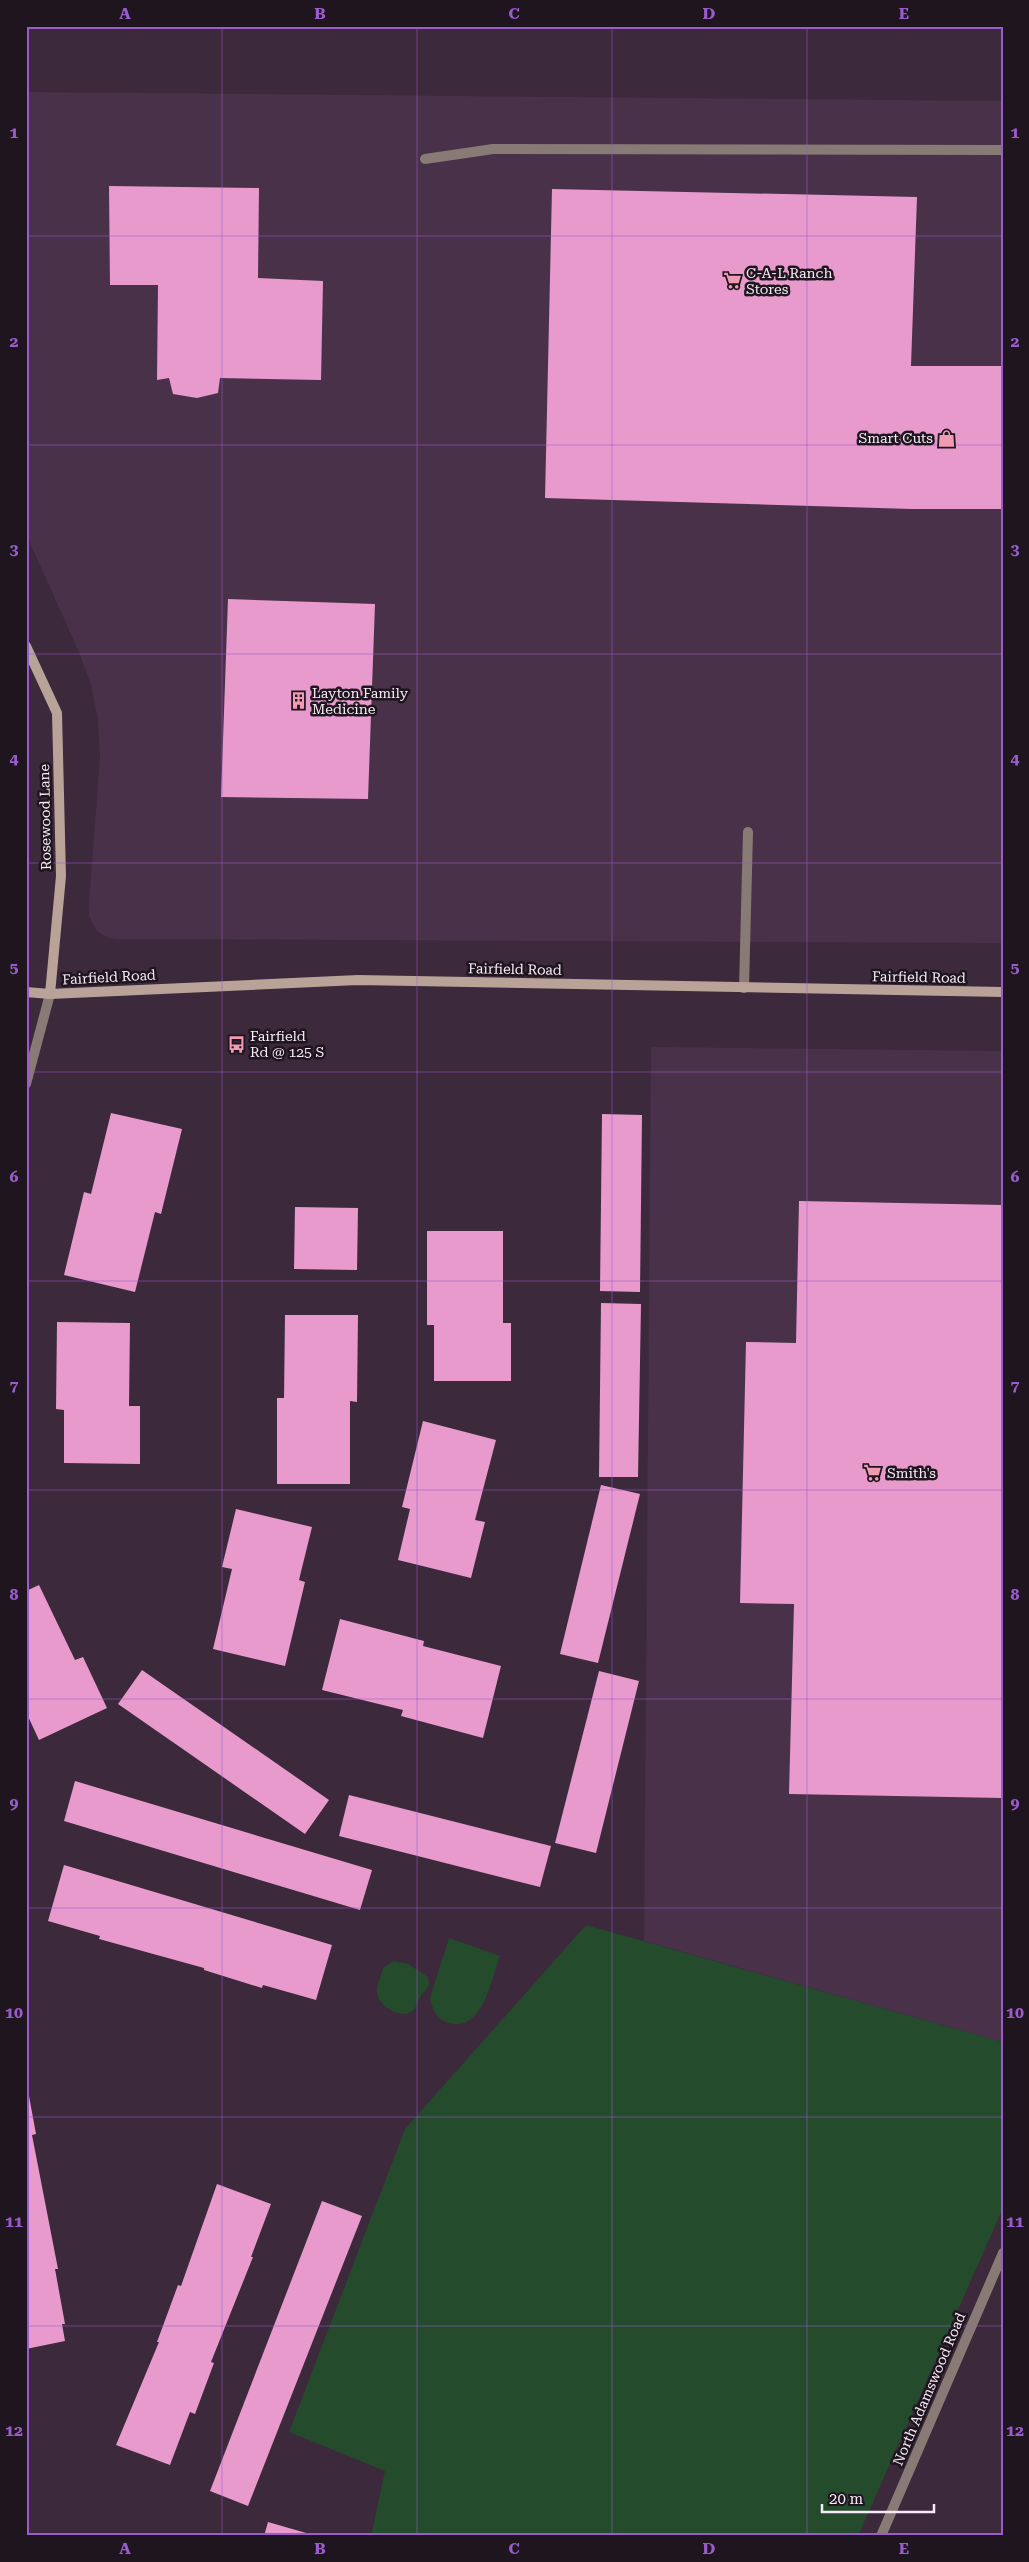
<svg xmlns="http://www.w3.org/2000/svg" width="1029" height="2562" viewBox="0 0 1029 2562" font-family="'Roboto Serif',serif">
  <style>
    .built { fill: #493149 }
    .green { fill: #244b2c }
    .building { fill: #e89acc }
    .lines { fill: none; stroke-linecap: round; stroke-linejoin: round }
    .lane { stroke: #887a74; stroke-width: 10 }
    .street { stroke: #887a74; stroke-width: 10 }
    .secondary { stroke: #b9a399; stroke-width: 10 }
    .grid { fill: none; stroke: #9a5ccd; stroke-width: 1; stroke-opacity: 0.55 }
    .labels { text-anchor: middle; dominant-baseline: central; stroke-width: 5; stroke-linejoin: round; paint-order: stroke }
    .poi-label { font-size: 14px; fill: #f6eaf6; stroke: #1e151e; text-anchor: start }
    .street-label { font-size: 14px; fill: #f6eaf6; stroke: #1e151e }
    .neatline { fill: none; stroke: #9a5ccd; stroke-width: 2 }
    .grid-label { font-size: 16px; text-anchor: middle; font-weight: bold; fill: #9a5ccd }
  </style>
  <rect width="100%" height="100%" fill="#3c293c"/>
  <!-- built -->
  <g class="built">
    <polygon points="26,92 1003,101 1003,943 116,939 109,938 97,931 89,916 89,903 100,757 98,719 91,685 79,652 26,534"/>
    <polygon points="651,1047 1003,1051 1003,2042 644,1941"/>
  </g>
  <!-- green -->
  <g class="green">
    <polygon points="586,1925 1003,2042 1003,2208 858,2536 371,2536 385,2471 289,2432 405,2129"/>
    <path d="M449,1938L500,1956C491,1980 482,2036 446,2022C436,2018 432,2008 430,1998Z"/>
    <path d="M394,1961L408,1964L428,1977L429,1985C427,1990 422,1993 420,1997C418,2000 417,2005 415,2008C404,2023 376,2006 377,1990C377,1982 382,1974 384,1967Z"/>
  </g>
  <!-- building -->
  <g class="building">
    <polygon points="109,186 259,188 258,278 323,281 321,380 220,378 218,393 197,398 173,394 169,378 157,380 158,285 110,285"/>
    <polygon points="552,189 917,197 911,366 1003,366 1003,509 911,509 545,498"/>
    <polygon points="228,599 375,604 368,799 221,797"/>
    <polygon points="111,1113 182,1129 161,1214 155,1212 135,1292 64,1275 84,1192 91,1194"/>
    <polygon points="602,1114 642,1115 640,1292 600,1291"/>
    <polygon points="799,1201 1003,1205 1003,1798 789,1794 794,1604 740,1603 746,1342 796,1343"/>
    <polygon points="295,1207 358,1208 357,1270 294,1269"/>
    <polygon points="427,1231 503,1231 503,1323 511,1323 511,1381 434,1381 434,1325 427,1325"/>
    <polygon points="601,1303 641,1304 638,1477 599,1477"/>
    <polygon points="285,1315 358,1315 357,1402 350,1401 350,1484 277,1484 277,1398 284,1398"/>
    <polygon points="57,1322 130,1323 129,1406 140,1406 140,1464 64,1463 64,1410 56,1409"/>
    <polygon points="423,1421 496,1440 475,1520 485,1522 471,1578 398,1560 410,1509 402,1507"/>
    <polygon points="601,1485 640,1494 598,1663 560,1654"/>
    <polygon points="236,1509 312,1527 299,1580 305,1582 285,1666 213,1649 232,1569 222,1567"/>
    <polygon points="39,1585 75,1660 83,1657 107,1708 39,1740 26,1712 26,1591"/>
    <polygon points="340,1619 424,1641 423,1646 501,1666 483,1738 401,1716 403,1710 322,1690"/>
    <polygon points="142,1670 329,1800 305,1834 118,1704"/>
    <polygon points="599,1671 639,1681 596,1853 555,1843"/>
    <polygon points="75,1781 372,1870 360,1910 64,1821"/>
    <polygon points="349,1795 551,1846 540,1887 339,1836"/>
    <polygon points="64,1865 332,1945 316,2000 263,1985 262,1988 204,1970 204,1968 99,1939 100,1936 48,1921"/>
    <polygon points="26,2096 29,2096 36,2134 32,2135 58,2269 55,2269 65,2324 62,2324 65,2341 26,2349"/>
    <polygon points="217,2184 271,2204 251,2257 253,2257 211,2362 214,2363 195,2414 190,2412 170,2465 116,2445 159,2342 157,2342 178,2285 181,2286"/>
    <polygon points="322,2201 362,2216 248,2506 210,2491"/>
    <polygon points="268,2522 313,2535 313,2536 264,2536"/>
  </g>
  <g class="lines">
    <!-- lane -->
    <g class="lane">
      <polyline points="425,159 493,149 1003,150"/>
      <polyline points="744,988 748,832"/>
    </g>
    <!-- street -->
    <g class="street">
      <polyline points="26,1084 50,994"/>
      <polyline points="881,2536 1003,2253"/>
    </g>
    <!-- secondary -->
    <g class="secondary">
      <polyline points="26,646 57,713 61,876 50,994"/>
      <polyline points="26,992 50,994 358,980 1003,992"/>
    </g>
  </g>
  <!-- grid -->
  <path class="grid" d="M222,26V2536M417,26V2536M612,26V2536M807,26V2536M26,236H1003M26,445H1003M26,654H1003M26,863H1003M26,1072H1003M26,1281H1003M26,1490H1003M26,1699H1003M26,1908H1003M26,2117H1003M26,2326H1003"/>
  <!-- icons -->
  <defs>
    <symbol id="supermarket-bare" viewBox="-9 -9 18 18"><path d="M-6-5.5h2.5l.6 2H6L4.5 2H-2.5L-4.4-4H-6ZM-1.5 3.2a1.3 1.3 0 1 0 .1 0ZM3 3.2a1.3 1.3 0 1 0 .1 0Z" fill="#f19ab4" stroke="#1e151e" stroke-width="2.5" paint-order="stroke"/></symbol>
    <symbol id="shop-bare" viewBox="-9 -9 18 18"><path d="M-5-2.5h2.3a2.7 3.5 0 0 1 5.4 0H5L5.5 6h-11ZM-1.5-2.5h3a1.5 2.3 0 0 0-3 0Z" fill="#f19ab4" stroke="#1e151e" stroke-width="2.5" paint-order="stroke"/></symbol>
    <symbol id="building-bare" viewBox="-9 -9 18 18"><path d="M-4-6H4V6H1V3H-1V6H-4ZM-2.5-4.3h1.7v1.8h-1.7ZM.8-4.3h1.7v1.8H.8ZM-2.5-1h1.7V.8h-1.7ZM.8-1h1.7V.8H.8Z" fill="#f19ab4" stroke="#1e151e" stroke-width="2.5" paint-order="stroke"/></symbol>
    <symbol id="bus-bare" viewBox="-9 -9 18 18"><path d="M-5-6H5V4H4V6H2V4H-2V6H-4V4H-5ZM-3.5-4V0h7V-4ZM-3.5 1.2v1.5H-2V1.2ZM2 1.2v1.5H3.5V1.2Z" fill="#f19ab4" stroke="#1e151e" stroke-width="2.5" paint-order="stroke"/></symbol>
  </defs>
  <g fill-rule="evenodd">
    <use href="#supermarket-bare" x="720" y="268" width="25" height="25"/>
    <use href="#shop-bare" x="934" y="426" width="25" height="25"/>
    <use href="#building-bare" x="286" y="688" width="25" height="25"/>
    <use href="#bus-bare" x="224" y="1032" width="25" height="25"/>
    <use href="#supermarket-bare" x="860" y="1460" width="25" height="25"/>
  </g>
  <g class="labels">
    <!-- poi labels -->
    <g class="poi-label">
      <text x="746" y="273">C-A-L Ranch<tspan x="746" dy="16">Stores</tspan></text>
      <text x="933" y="438" text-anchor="end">Smart Cuts</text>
      <text x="312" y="693">Layton Family<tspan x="312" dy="16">Medicine</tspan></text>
      <text x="250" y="1036">Fairfield<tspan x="250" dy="16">Rd @ 125 S</tspan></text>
      <text x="887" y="1473">Smith's</text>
    </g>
    <!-- street labels -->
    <g class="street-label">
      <text transform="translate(45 817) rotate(-91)">Rosewood Lane</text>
      <text transform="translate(515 969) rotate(1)">Fairfield Road</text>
      <text transform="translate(109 977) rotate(-3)">Fairfield Road</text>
      <text transform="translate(919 977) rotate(1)">Fairfield Road</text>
      <text transform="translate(929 2389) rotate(-67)">North Adamswood Road</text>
    </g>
  </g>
  <!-- border -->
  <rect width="1029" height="2562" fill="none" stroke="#1e151e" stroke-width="55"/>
  <!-- scale -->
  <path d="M822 2504v8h112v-8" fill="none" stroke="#f6eaf6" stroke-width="2.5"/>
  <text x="829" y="2504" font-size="15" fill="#f6eaf6" stroke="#1e151e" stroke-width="4" paint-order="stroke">20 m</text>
  <rect x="28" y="28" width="974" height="2506" class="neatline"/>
  <g class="grid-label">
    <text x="125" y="19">A</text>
    <text x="320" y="19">B</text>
    <text x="514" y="19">C</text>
    <text x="709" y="19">D</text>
    <text x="904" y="19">E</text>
    <text x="14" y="138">1</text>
    <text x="1015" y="138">1</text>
    <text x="14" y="347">2</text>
    <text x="1015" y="347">2</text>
    <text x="14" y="555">3</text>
    <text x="1015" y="555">3</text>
    <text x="14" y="764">4</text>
    <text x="1015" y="764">4</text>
    <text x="14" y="973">5</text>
    <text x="1015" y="973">5</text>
    <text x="14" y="1182">6</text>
    <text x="1015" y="1182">6</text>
    <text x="14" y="1391">7</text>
    <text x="1015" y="1391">7</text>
    <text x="14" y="1600">8</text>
    <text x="1015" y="1600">8</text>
    <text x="14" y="1809">9</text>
    <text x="1015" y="1809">9</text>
    <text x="14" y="2018">10</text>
    <text x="1015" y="2018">10</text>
    <text x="14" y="2227">11</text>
    <text x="1015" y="2227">11</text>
    <text x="14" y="2436">12</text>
    <text x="1015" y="2436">12</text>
    <text x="125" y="2554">A</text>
    <text x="320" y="2554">B</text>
    <text x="514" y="2554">C</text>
    <text x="709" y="2554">D</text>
    <text x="904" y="2554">E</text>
  </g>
</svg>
